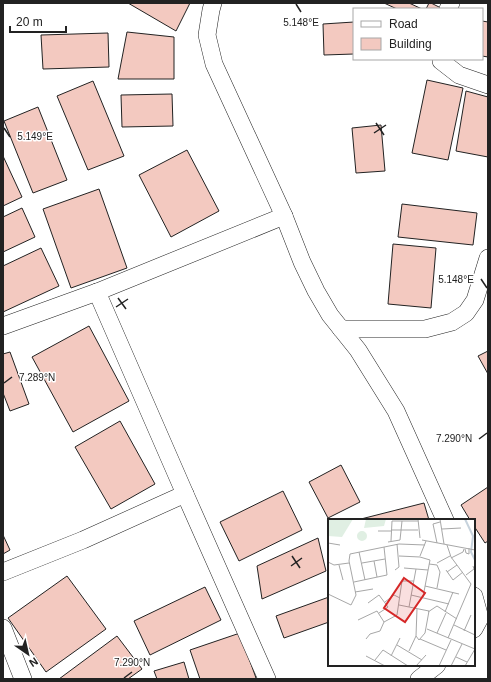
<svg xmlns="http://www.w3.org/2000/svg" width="491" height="682" viewBox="0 0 491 682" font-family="Arial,sans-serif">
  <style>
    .building { fill: #f3c9c0; stroke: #222 }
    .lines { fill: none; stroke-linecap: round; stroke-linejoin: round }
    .minor-casing { stroke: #222; stroke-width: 18 }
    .minor { stroke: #fff; stroke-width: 17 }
    .ticks { fill: none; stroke: #222; stroke-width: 1.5 }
    .inset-river { fill: none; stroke: #c7d3dd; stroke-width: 2 }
    .inset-road { fill: none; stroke: #a7a7a7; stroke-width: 1 }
    .view { fill: #d62828; fill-opacity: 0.15; stroke: #d62828; stroke-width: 2 }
    .inset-edge { fill: none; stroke: #222; stroke-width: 2 }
    .ticks-label { font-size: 10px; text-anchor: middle; fill: #222; stroke: #fff; stroke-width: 3; stroke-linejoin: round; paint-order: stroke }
  </style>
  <rect width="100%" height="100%" fill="#fff"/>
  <!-- building -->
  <g class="building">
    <polygon points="128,3 190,3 176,31"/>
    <polygon points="384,3 409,3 422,9 397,9"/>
    <polygon points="429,3 431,3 441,8 441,9 426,9"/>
    <polygon points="482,21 488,22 488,57 482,56"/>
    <polygon points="354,22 354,54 324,55 323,24"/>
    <polygon points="127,32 174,37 174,79 118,79"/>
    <polygon points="108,33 109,67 43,69 41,35"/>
    <polygon points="427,80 463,88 448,160 412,153"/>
    <polygon points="93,81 124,156 88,170 57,96"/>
    <polygon points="466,91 488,97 488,157 456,151"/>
    <polygon points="172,94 173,126 122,127 121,95"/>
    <polygon points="38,107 67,180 33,193 4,121"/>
    <polygon points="381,125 385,171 356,173 352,128"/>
    <polygon points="187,150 219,211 171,237 139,175"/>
    <polygon points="3,156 22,197 3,206"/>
    <polygon points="99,189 127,268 71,288 43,209"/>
    <polygon points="402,204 477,213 473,245 398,237"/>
    <polygon points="22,208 35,237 3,252 3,217"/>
    <polygon points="393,244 436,248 431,308 388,304"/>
    <polygon points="41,248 59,286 3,312 3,266"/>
    <polygon points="89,326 129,401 73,432 32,357"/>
    <polygon points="488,351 488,374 478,356"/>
    <polygon points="10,352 29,404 10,411 3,393 3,354"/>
    <polygon points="120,421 155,484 111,509 75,447"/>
    <polygon points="341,465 360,502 328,518 309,482"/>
    <polygon points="488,487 488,541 485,543 474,526 474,520 470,520 461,505"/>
    <polygon points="283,491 302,530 239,561 220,522"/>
    <polygon points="424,503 429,520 357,520"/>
    <polygon points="3,535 10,550 3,554"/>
    <polygon points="318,538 326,571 262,599 257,566"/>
    <polygon points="67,576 106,629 46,672 8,618"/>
    <polygon points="205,587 221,620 150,655 134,621"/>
    <polygon points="329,597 329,622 284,638 276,616"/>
    <polygon points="240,633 256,678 254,679 200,679 190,650"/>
    <polygon points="117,636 142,669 128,679 59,679"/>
    <polygon points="184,662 189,679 157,679 154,671"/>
  </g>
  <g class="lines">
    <defs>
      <g id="minor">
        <polyline points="213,3 211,10 207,35 214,64 284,216 302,262 316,291 330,315 358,350 396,411 445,520"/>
        <polyline points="448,9 451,3"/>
        <polyline points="441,59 441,61 459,75 488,85"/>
        <polyline points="97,292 185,494 267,679"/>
        <polyline points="3,326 97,292 284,216"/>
        <polyline points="341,329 425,329 452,322 466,313 475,300 488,258"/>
        <polyline points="3,572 83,540 185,494"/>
        <polyline points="474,596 480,618 474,629"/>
        <polyline points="3,628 23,679"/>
        <polyline points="419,679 437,665"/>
      </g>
    </defs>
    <!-- minor casing -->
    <use href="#minor" class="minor-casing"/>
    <!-- minor -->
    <use href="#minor" class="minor"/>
  </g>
  <!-- ticks -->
  <path class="ticks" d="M296,4L301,12M376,123L384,135M4,128L10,137M374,133L386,125M481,279L487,288M118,298L126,309M116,307L128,299M4,383L12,377M479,439L487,433M292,556L300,568M291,566L302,558M124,678L132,672"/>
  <!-- overview -->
  <g transform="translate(328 519)">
    <rect width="147" height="147" fill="#fff"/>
    <path d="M0,0H25L14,18L0,17ZM38,0H58L56,7L36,9ZM29 17a5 5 0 1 1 10 0a5 5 0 1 1-10 0Z" fill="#e0efe3"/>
    <path class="inset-river" d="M137,0L145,17L143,33L147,41"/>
    <path class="inset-road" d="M90,0L92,19M112,0L116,25M114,10L133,9M63,11H90M50,12H63M94,21L147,31M63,22L64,2H90M60,23L72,21L74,2M0,24L12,26M109,24L105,5L112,3M119,26L123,38L143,65L120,119M137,30L138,34L141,35V29M31,33L37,61M71,37L92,38L102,41L95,78M92,37L98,22M123,39L135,33L136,30M46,42L49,58M0,43L6,46L21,44M34,44L57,40M109,44L122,37M101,45L109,46L112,53L109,69M11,46L15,61M76,49L100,51M67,51L71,48L69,25M118,51L125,61L135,53M119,53L129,46M138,56L146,50L145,47M26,63L59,56L56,28M97,67L131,75M27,73L45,70M0,75L23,86L28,76L21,42L22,35L71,25L97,26M83,76L121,85M57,83L66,76L72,79M40,84L51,76L60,88L51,94M71,86L101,92L97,114L91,121L88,117M81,88L88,50M100,93L109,87L129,100M117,93L125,73M30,101L49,92L56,103M126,106L147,116M99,110L147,130M136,112L143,96M109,114L118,94M38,120L42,115L52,112L56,103L69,96L74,62H86M92,120L118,131M69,126L94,141M81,132L88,117L89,90M38,137L57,147M63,137L72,119M128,138L139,143M47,141L55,131L80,147M88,147L98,136M111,147L123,121M123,147L134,125M137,147L147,130"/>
    <path class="view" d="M76,59L97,74L77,103L56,89Z"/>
    <rect width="147" height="147" class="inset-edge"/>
  </g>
  <g class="ticks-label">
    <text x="301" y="26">5.148°E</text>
    <text x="35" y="140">5.149°E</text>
    <text x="456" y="283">5.148°E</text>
    <text x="37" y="381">7.289°N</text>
    <text x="454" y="442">7.290°N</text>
    <text x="132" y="666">7.290°N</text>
  </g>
  <!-- border -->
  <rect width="491" height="682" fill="none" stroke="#222222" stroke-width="8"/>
  <!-- legend -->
  <rect x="353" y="8" width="130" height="52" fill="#ffffff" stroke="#a7a7a7"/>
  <rect x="361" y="21" width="20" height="6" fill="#ffffff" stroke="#a7a7a7"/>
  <text x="389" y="28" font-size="12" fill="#222222">Road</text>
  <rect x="361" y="38" width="20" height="12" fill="#f3c9c0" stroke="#a7a7a7"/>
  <text x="389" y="48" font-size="12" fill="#222222">Building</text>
  <!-- north arrow -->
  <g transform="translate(28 654) rotate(146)" stroke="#ffffff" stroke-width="3" paint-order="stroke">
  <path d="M0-3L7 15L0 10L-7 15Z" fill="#222222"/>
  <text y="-6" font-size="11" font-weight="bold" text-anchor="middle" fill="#222222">N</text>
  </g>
  <!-- scale -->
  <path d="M10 26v6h56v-6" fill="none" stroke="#222222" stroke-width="2"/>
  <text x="16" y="26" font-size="12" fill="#222222" stroke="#ffffff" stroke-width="3" paint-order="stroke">20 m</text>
</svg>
